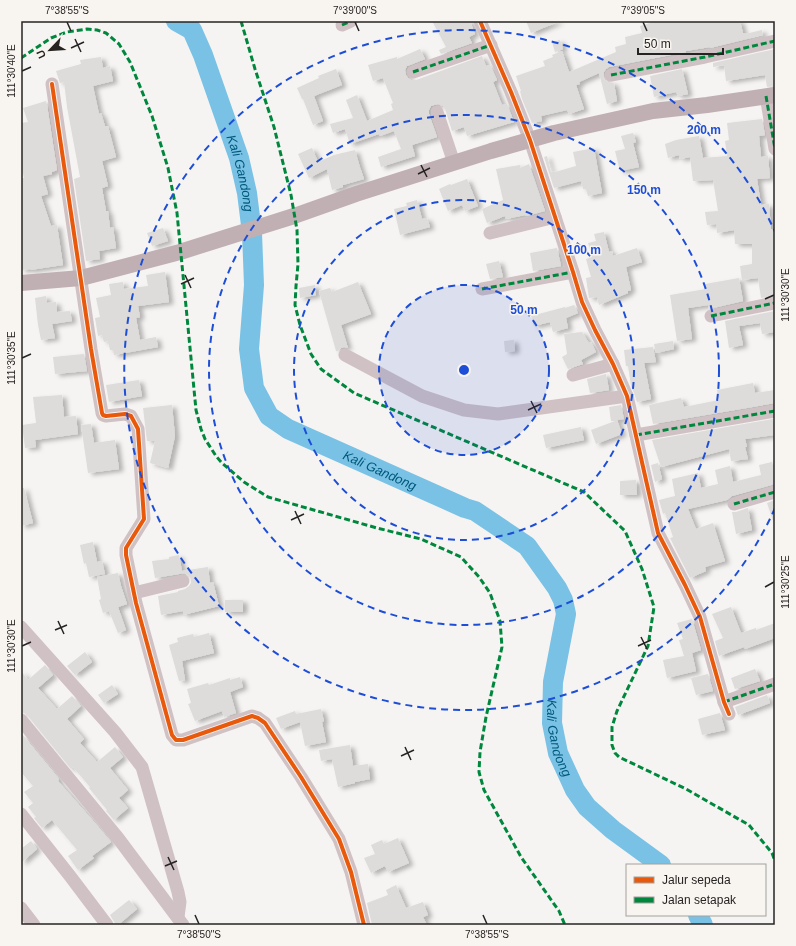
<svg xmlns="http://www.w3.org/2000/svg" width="796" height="946" viewBox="0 0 796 946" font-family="Arial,sans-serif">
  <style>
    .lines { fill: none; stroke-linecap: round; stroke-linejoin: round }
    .river { stroke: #79c2e5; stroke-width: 20 }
    .building { fill: #dddcda; filter: url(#shadow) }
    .minor { stroke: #d0c2c4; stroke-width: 13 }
    .major { stroke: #c1b0b3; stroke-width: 16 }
    .quiet { stroke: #00873e; stroke-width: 3; stroke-dasharray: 6 3; stroke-linecap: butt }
    .cycleway-casing { stroke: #f8f4f0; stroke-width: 6 }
    .cycleway { stroke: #e8590c; stroke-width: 4 }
    .ticks { fill: none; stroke: #262423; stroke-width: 1.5 }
    .ring { fill: none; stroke: #1d4ed8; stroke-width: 2; stroke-dasharray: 7 5 }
    .labels { text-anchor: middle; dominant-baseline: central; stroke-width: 3; stroke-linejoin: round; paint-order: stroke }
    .water-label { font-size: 13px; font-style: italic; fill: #00587a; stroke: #f8f4f0 }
    .centre { fill: #1d4ed8; stroke: #f8f4f0; stroke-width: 2 }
    .ring-label { font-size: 12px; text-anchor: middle; font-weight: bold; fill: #1d4ed8; stroke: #f8f4f0; stroke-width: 3; stroke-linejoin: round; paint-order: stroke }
    .neatline { fill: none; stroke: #262423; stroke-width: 1.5 }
    .ticks-label { font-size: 10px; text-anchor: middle; fill: #262423 }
  </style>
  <defs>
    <filter id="shadow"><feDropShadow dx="4.5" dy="2.5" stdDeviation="2" flood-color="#0004"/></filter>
  </defs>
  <rect width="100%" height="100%" fill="#f6f4f2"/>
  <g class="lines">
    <!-- river -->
    <g class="river">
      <path id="s1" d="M176,21L192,30L203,55L239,158L247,193L252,233L254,285L249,349L254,388L269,416L288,429L465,508L475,511L527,546L557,588L563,600L566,614L553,682L552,723L558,753L575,790L587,807L613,830L661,865"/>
      <polyline points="698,915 703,925"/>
    </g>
  </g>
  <!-- building -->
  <g class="building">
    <polygon points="432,21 470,21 475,34 469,37 472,43 441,54 439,50 446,47"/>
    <polygon points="526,21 560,21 531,33"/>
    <polygon points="653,21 740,21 743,33 745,33 745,34 762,30 763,35 710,48 710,47 686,51 686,52 609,67 606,69 604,72 603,77 605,80 608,82 614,83 617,101 607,104 599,73 579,82 580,84 576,85 584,109 569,114 567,110 541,116 542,121 532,123 522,99 520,91 521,91 516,76 545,66 543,61 553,57 552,55 562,51 569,72 616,52 615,47 626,44 625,37 642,33 640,26 653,22"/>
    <polygon points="560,40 563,49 555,52 552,42"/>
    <polygon points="420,49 425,59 410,65 407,66 405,70 406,75 408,78 411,80 416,80 482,56 486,66 490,65 497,80 493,82 502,105 507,104 514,122 467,136 464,127 452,131 445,109 443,106 438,104 434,105 431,106 429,110 429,114 437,137 412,145 415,156 381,167 378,157 401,149 394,131 380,136 379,134 350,144 345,129 333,133 330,124 353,118 346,100 357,95 367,121 393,110 391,104 393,103 383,78 373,81 368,65 397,57 397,59"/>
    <polygon points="775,49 775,86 767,87 765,75 726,81 724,65 713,67 713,63"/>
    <polygon points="101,57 103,68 110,66 113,81 93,86 99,114 101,113 105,126 108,126 116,157 102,161 108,186 102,188 106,211 108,211 110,228 113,227 116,248 99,251 100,259 86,261 74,179 80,177 67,107 64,82 60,83 56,71 81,64 80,60"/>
    <polygon points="336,69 342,85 314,96 323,121 313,125 303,99 302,99 297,88 319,78 318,76"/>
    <polygon points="682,69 688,94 678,96 676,92 654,97 650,76"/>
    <polygon points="46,101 47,105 57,170 52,172 52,174 43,176 48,194 41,196 51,226 57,225 63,265 30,270 30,269 21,270 21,178 24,178 21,164 21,123 28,122 23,108"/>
    <polygon points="762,119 765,135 759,136 761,157 768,156 770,178 757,179 761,205 769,204 771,229 775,229 775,295 761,298 758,278 742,280 740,266 752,264 752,244 735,244 734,230 717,233 716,224 707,225 705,212 718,211 713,180 693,181 690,157 680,159 679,155 668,158 665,144 676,140 699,136 703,158 727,156 725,141 729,140 727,123"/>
    <polygon points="633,133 636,142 633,143 639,167 620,171 615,151 625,149 621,136"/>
    <polygon points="312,148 318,162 334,155 355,150 361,171 361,170 364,179 343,185 343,187 332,190 327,169 309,178 298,154"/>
    <polygon points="594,148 602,193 588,196 586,189 583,189 581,181 554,188 544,157 547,156 551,172 554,171 555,172 576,166 573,152"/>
    <polygon points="529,164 545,211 526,216 525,215 506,219 505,216 487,223 482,209 503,200 496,169 520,165 520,168"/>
    <polygon points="467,179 478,206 465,211 462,205 448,211 439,189 450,184 451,185"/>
    <polygon points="417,200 422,219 427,218 430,227 400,235 394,209 407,206 406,203"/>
    <polygon points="163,228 168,241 152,246 147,233"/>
    <polygon points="604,232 609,252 612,251 613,256 637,248 642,262 626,267 631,290 628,291 628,293 599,305 597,297 589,298 586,278 591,277 586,259 592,257 588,243 596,241 594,234"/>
    <polygon points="557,248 561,266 533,271 530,253"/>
    <polygon points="499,261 503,277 490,279 486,264"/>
    <polygon points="165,272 169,302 138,306 140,317 136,318 140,340 156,337 158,347 114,355 113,350 110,350 108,341 104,342 102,335 98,336 95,318 100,317 96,298 111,295 109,284 123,282 124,289 148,286 146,275"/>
    <polygon points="739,278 743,301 709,309 708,305 688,308 692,339 677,341 670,295 706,289 705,284"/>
    <polygon points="358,282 371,314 341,325 348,348 344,347 341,348 338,351 336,351 319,291 330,288 332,292"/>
    <polygon points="315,285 316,295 300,298 299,288"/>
    <polygon points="46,296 47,303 56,302 57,312 70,311 72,321 52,324 55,338 41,340 38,325 35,298"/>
    <polygon points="574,305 578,313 566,318 568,328 553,332 550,322 534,326 531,316 565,307 565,308"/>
    <polygon points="775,311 775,332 762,334 760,323 739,326 743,345 729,348 725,321"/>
    <polygon points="582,332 589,343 591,342 596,352 581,360 583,364 568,369 562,357 567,354 564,334"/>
    <polygon points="514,340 515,351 505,352 504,341"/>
    <polygon points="673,341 674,349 656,353 654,344"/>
    <polygon points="653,347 656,362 644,363 651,399 637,402 634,393 631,386 628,366 626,366 624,350"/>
    <polygon points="84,354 87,371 55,374 53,357"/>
    <polygon points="606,374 609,390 590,393 587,379"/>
    <polygon points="139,380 142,396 109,402 106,385"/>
    <polygon points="753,383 755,393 775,390 775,403 653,424 649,405 681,398 684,407 719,400 717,390"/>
    <polygon points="62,395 64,417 76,416 78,434 35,440 36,447 25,448 22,425 36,423 33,397"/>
    <polygon points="172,405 175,436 168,468 150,463 155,441 147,441 143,408"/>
    <polygon points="621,405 624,419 617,420 622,434 596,444 591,430 615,421 611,421 609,407"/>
    <polygon points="773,419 775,435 745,439 747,447 745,447 748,459 731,461 729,449 661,467 652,440"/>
    <polygon points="91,424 94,443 115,440 119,469 88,473 81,425"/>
    <polygon points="581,427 584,440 546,448 543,435"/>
    <polygon points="772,462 775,475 775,484 732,496 727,500 688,509 696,529 713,523 725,561 705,567 706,571 690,578 670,538 673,537 665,513 663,514 659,500 675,496 672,479 698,473 701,488 718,484 715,470 730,466 733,482 761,475 759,465"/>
    <polygon points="658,463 662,479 655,482 651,465"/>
    <polygon points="636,480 637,495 620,495 620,481"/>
    <polygon points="21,488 24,488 33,523 21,526"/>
    <polygon points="775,500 775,520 773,521 767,503"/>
    <polygon points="748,508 752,530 736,534 732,512 736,512"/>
    <polygon points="93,542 97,562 102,561 105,574 89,577 86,563 84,564 80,545"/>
    <polygon points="179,555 182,571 208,567 210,583 213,582 219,606 183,615 183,611 161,615 158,596 178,592 178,591 185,589 189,586 191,583 191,579 189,576 185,573 155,578 152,561 169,559 169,557"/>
    <polygon points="118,573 121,586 127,604 118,607 126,630 118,633 109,611 103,613 99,600 101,599 97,577"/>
    <rect x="225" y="600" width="18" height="12"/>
    <polygon points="731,607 741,633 756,628 756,630 775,623 775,638 745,649 744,647 719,656 715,641 723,638 712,614"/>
    <polygon points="692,619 701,650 692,653 696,671 667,678 663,660 684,656 679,640 683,639 677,623"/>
    <polygon points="209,633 214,653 182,661 185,680 179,681 169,645 178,642 177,638 193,634 194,637"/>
    <polygon points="85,652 92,662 75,675 67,666"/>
    <polygon points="45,665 53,675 38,688 57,709 72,696 81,706 67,719 84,739 80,743 97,762 115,747 123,757 110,768 128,790 119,798 128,808 114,820 106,811 107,810 89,788 90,787 73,767 71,769 27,715 24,713 21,712 21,671 28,680"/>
    <polygon points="755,669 760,681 735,689 731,678"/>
    <polygon points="708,674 713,691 696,695 691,678"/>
    <polygon points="240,677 243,687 230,692 236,713 224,717 222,711 195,721 188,704 191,703 187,689 208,683 209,685 230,678 230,680"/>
    <polygon points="112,685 118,694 104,703 98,695"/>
    <polygon points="767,695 770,703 738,715 735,707"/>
    <polygon points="321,709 324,721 322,722 326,742 305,746 300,722 281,729 276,718 295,711 296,714"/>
    <polygon points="720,713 725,730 702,735 698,719"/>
    <polygon points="21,733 59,779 58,781 94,822 111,842 92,856 94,858 78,870 68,856 77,850 52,820 42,828 34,818 36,817 28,807 33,803 24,792 33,786 21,772"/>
    <polygon points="350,745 353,766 368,764 370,779 355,782 355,783 338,787 332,759 321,761 319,750"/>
    <polygon points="398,838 409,863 388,872 385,866 371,873 364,858 375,854 371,845 382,840 384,844"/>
    <polygon points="31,841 37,849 21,863 21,849"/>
    <polygon points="396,885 406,908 423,902 428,915 423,917 427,925 372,925 367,903 388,895 386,890"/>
    <polygon points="129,900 137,909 118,925 116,925 110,915"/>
  </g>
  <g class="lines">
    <!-- minor -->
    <g class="minor">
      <polyline points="480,21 511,92 530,140 573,272 582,302 595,330 613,364 627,396 658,533 685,585 700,617 724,702 729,714"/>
      <polyline points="342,25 351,21"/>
      <polyline points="413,72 491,45"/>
      <polyline points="611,75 705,57 775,41"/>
      <polyline points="52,84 91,349 102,413 103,415 106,416 125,414 131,416 138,429 144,519 126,548 126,555 136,603 172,735 176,740 183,740 252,716 258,718 265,723 301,777 339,839 351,872 364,925"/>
      <polyline points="766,96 775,149"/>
      <polyline points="437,112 454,163"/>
      <polyline points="490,233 555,217"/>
      <polyline points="482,289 573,272"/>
      <polyline points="711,316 775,303"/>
      <polyline points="345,355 422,396 464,410 498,414 627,396"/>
      <polyline points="573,375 613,364"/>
      <polyline points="636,435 775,411"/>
      <polyline points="734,504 775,492"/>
      <polyline points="134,593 183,581"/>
      <polyline points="21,627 115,732 142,767 178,892 180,902 178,917"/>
      <polyline points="724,702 775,684"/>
      <polyline points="21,720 118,838 183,925"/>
      <polyline points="21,814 70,876 107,925"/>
      <polyline points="21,908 34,925"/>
    </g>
    <!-- major -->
    <polyline class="major" points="21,283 81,278 180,252 294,216 356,194 491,151 554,133 653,111 707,105 775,95"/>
    <!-- quiet -->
    <g class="quiet">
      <polyline points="241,21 255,69 274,127 291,195 297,230 298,264 296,286 295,305 300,325 311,354 321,369 354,393 584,492 625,531 642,569 654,607 648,646 617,711 612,727 612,745 615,753 619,757 686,789 749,825 772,853 775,861"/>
      <polyline points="342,25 351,21"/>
      <polyline points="21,58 51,38 67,32 87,29 97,30 106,33 119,44 130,62 152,116 168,168 177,213 196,410 201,429 205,439 216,456 222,463 244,482 268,497 377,528 421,539 461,557 479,577 490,593 500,621 502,647 486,717 480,752 479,772 484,790 521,857 559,911 565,925"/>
      <polyline points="413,72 491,45"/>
      <polyline points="611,75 705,57 775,41"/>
      <polyline points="766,96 775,149"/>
      <polyline points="482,289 573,272"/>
      <polyline points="711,316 775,303"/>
      <polyline points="636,435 775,411"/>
      <polyline points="734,504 775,492"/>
      <polyline points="724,702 775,684"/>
    </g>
    <defs>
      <g id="cycleway">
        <polyline points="480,21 511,92 530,140 573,272 582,302 595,330 613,364 627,396 658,533 685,585 700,617 724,702 729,714"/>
        <polyline points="52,84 91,349 102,413 103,415 106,416 125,414 131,416 138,429 144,519 126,548 126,555 136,603 172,735 176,740 183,740 252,716 258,718 265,723 301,777 339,839 351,872 364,925"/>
      </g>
    </defs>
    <!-- cycleway casing -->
    <use href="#cycleway" class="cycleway-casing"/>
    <!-- cycleway -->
    <use href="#cycleway" class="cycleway"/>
  </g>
  <!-- ticks -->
  <path class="ticks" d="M67,22L71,31M355,22L359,31M643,22L647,31M75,39L81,52M71,48L84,42M22,71L31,67M421,165L427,177M418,174L430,168M185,275L191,288M181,284L194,278M765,299L774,295M22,358L31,354M531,401L537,413M528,410L541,404M295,511L301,524M291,520L304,514M765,587L774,582M58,621L64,634M55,630L67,625M641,637L647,649M22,646L31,642M638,646L651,640M405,747L411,760M401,756L414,750M168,857L174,870M165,866L177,861M195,915L199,924M483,915L487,924"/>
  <!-- distance rings -->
  <circle cx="464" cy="370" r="85" fill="#1d4ed8" fill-opacity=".12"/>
  <g class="ring">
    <circle cx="464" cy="370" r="85"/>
    <circle cx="464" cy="370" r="170"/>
    <circle cx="464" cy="370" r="255"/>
    <path d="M775 508A340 340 0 1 1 775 232"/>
  </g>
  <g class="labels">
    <!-- water labels -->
    <g class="water-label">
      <text stroke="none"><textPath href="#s1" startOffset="170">Kali Gandong</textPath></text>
      <text stroke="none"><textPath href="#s1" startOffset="542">Kali Gandong</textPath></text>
      <text stroke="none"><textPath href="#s1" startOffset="914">Kali Gandong</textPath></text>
    </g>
  </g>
  <circle cx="464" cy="370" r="6" class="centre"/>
  <g class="ring-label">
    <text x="704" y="134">200 m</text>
    <text x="644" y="194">150 m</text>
    <text x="584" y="254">100 m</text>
    <text x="524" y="314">50 m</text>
  </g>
  <!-- border -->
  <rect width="796" height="946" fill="none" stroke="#f8f4f0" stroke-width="44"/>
  <!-- legend -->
  <rect x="626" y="864" width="140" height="52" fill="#f8f4f0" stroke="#a4a19e"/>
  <rect x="634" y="877" width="20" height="6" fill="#e8590c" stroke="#a4a19e"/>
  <text x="662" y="884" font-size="12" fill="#262423">Jalur sepeda</text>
  <rect x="634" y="897" width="20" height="6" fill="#00873e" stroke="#a4a19e"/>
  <text x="662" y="904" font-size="12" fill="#262423">Jalan setapak</text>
  <!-- north arrow -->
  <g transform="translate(50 50) rotate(245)" stroke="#f8f4f0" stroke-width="3" paint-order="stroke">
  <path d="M0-3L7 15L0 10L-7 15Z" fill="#262423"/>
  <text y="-6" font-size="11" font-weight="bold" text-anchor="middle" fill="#262423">U</text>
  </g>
  <!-- scale -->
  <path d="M638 48v6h85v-6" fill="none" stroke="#262423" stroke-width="2"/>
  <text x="644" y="48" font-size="12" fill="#262423" stroke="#f8f4f0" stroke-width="3" paint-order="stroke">50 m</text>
  <rect x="22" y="22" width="752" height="902" class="neatline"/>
  <g class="ticks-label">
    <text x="67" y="14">7°38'55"S</text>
    <text x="355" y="14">7°39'00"S</text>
    <text x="643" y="14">7°39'05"S</text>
    <text transform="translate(11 71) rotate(-90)" y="4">111°30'40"E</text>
    <text transform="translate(785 295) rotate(-90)" y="4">111°30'30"E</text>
    <text transform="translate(11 358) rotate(-90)" y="4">111°30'35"E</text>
    <text transform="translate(785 582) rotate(-90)" y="4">111°30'25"E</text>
    <text transform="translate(11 646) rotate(-90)" y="4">111°30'30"E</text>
    <text x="199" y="938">7°38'50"S</text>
    <text x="487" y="938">7°38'55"S</text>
  </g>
</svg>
